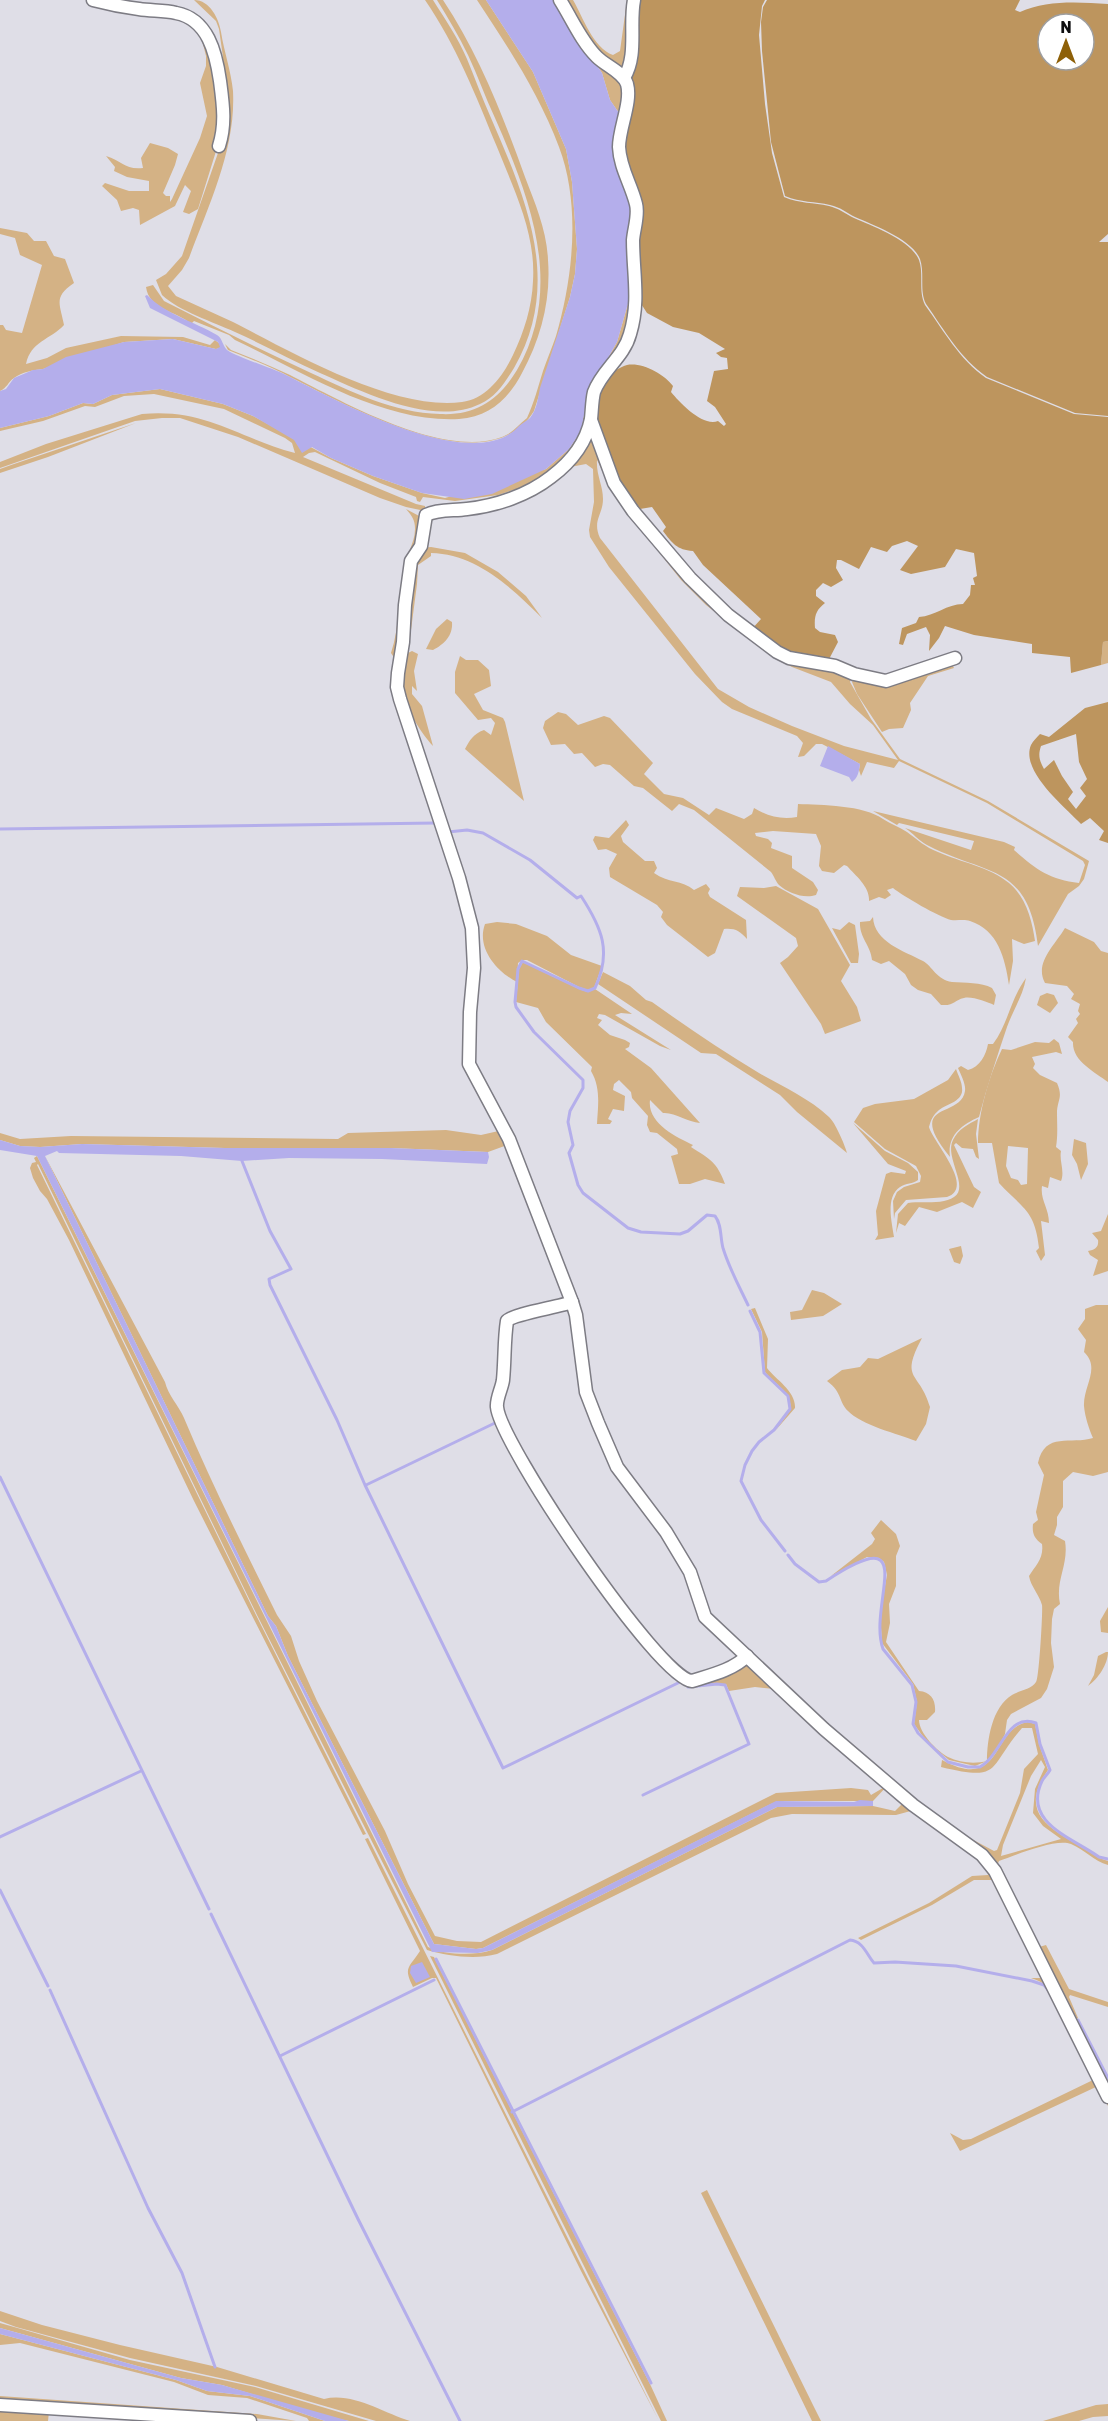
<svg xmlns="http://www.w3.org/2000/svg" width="1108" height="2421" viewBox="0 0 1108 2421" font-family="Rubik,sans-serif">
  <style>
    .green { fill: #d4b285; fill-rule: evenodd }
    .forest { fill: #bd955e; fill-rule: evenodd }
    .water { fill: #b4aeeb }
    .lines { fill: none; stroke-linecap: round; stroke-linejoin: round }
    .stream { stroke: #b4aeeb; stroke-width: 3 }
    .minor-casing { stroke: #7d7c84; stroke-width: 15 }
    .minor { stroke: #fff; stroke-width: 12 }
  </style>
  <rect width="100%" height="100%" fill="#dfdee7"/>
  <!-- green -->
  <g class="green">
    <path d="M194,0C210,0 219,19 221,32C224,51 231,71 233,91C236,149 209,204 189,258L182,270L168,286L176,296C195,305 214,313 233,322C293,353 394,411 462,402C486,399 503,376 513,355C524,332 532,307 533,281C536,233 514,190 497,147C476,96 456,45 425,0H433C445,19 458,38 467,59C475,78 482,98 491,118C526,199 563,283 514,368C505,382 496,397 480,404C433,427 363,392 320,373C291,360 264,345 235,332C213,322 179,311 162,295L156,280L166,274L182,256L225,133L223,57L219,29L216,21Z"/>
    <path d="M437,0H443C479,54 503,116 525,177C535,203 547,231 548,260C551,300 541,338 522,373C509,398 490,417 459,419C382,423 303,372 235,340L229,335L194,321L191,324C177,311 149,310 146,287L153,285L164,301C213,326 261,350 311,373C352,392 394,413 440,414C475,416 499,400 517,370C565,287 530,198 495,118C485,97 478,76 468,55C459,36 448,18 437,0Z"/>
    <path d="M477,0H486L533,72L566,149L572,182L577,249L575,274L570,297L534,411C485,491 334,397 274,369C259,362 243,356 228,350L225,344L231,350C251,358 271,366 290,375C343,402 443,459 502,437C513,433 518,425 527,418C534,403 538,387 543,371C547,359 552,348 556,336C573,278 581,205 559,147C539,94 508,47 477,0Z"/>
    <path d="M563,0H573C583,17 593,48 613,55L620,51L627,0H633L624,75L600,58Z"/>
    <path d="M189,19L209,45L222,132L198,209L189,214L183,212L191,191L185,185L175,206L140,225L139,210L133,208L121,211L117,200L102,186L105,183L129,191H149V181L127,177L114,171L115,167L106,156C122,161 125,170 143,168L141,158L150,143L168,148L178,154L175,165L163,193L166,196H170V202L172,199L200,138L207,116L200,83L206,66V56L201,36Z"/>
    <path d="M574,24L622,80L635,206L627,333L584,434L566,459L543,476L519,488L498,495L455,501L423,497L420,502L417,501L416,497L380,483L315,452L309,453L303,457L416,504L425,506V511L406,507L380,498L238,437L180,418H162L135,421L0,468V462L46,444L142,414C206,408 238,438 295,453L292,443L285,438L224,409L154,394L124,396L95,407L85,406L43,421L0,431V428L49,416L83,403L93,404L112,395L160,389L223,404L253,416L331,458L373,476L422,493L445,498L546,469L569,449L581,431L588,393L617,342L629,300V226L632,207L615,138L619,113L610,100L602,73L581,42Z"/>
    <path d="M0,228L27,233L34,241H46L54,256L65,259L74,283C53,297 60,304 64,325C50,340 31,341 26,364L47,358L66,348L121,336L183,337L210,345L215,340L220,344V348L216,349L173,339L124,342L43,369C33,370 22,372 14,378C8,382 7,388 0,391V325H3L6,330L22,333L42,265L20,255L15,238L0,234Z"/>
    <polygon points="136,423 48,457 0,473 0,469 14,464"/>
    <path d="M592,424L606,470L727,616L852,675L850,682L871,719L900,759L988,801L1089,861L1084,879L1079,886L1068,894L1038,946C1028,863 987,876 927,845C919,841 913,833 905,828L971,850L974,841L899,823L897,825L873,811L1004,842L1015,847L1014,850C1035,869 1050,880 1079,883L1085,865L1083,861L987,803L899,761L894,768L867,762L861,776L859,770L860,764L822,744H816L804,756L798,757L803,743L797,736L732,709L722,702L695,674L609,567L590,537L589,530L594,502L593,469L586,464L565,468ZM597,460L616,498L681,580L706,605L774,658L792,667L831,682L850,704L873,725L898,760L844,746L792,726L749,707L718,689L600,538C592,520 603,515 603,499C603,485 596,475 597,460Z"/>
    <path d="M406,509L421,517L397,662L391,653C400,627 398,597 403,570C405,556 415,544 415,529C415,520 412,516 406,509Z"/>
    <path d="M431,547L465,553L498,572L526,596L542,618C511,587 476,554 431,553V556L418,565L417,584L408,653L412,651L418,654L414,671L417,691L412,686V694L422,706L433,746C421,733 405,707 400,690L412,576L421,548Z"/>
    <path d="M447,619L452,622C453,636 444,644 433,650L426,649L436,629Z"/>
    <polygon points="1108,641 1108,663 1101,665 1103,642"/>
    <path d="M460,656L466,660H478L489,670L491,686L474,694L483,710L503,718L505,722L524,801L465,749C470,740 473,734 484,730L491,735L495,723L491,718L478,720L455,693V672Z"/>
    <polygon points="950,661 954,668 928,676 910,703 911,710 903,728 889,729 882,732 857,694 852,682 855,674 877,680"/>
    <path d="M558,712L566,714L578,725L604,716L610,718L653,763L644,774L664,794L683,798L709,815L716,808L744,819L752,814L754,808C767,816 781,820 797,817L798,804C821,805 864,805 883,819C891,824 899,827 907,832C918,840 925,847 938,852C960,862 990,867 1009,883C1026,897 1032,920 1035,941L1024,944L1012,939L1013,961L1009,985C1005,958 998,930 970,921C964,919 957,921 951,920C939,917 903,896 893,888L887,890L891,895L885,899L879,897L869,901C870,887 856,876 847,866L844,865L834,873L822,871L819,866L821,846L816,834L773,831L755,833L756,836L768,839L772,843L771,848L792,856V868L813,882L818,890L816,895C804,899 788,893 779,885C776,882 774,876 771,872L694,810L679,804L672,811L643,788L634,786L610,765L603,764L595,767L582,753L574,754L565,744L551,745L543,728L545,721Z"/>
    <path d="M626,820L629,825L621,836L623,842L645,861H654L657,868L654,873C668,883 682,880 694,890L706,884L710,889L708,893L710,897L746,920L747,939C740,931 735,928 724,929L715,953L708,957L667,925L661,917L663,912L657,905L610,877L609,868L617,854L606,849L598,850L593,840L595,836L609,838Z"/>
    <polygon points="776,886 818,909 850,965 841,981 857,1007 861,1021 825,1034 821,1024 780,963 788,957 798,946 796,938 737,896 740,887 764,888"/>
    <path d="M873,917C874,942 904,951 923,961C932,966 937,980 952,982C965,983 981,982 992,988L996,995L994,1005C987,1002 972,996 964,998C954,1000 955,1006 941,1005L931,994L918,990L911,985L905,974L889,961L881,964L872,960C871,946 859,937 860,922L870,921Z"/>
    <path d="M497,922L516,924L547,936L571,955L602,966L594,988L588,990L579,987L527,960H522L518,963L517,982C497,972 476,948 485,924Z"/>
    <polygon points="849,922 855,925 859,954 858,963 851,963 832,928 840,930"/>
    <path d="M1065,928L1094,942L1101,951L1108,953V1082C1095,1072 1072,1061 1073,1042L1068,1037L1078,1023L1076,1019L1080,1014L1078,1011L1080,1004L1071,999L1074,994L1067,986L1045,983C1034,963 1055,945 1065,928Z"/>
    <path d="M523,962L579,989L588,992L595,989L632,1014L621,1013L615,1015L671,1050L660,1046L605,1015L599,1014L597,1018L602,1020L598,1025L610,1035L625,1040L630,1043L629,1047L625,1049L651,1068L700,1123C687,1122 675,1112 663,1113L650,1100C647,1123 676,1137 693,1145L691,1147C710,1159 717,1162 725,1184L705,1179L690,1184H679L671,1156L678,1154L677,1149L657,1133L650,1132L647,1125L648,1116L632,1098L631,1092L619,1080L614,1084L613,1090L625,1096L624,1111L613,1109L608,1119L612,1121L610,1124H597C598,1105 601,1088 591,1071L592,1067L546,1022L538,1008L516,1002L519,969Z"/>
    <path d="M603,972L630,986L646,1000L652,1002C687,1027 722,1051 759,1073C783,1087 809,1098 829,1117C835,1122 845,1145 847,1153L797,1112L780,1095L716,1054L701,1053L598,984Z"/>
    <path d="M1026,978C1023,996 1013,1010 1007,1027C997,1057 987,1086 979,1117C961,1125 947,1136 950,1157C904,1100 961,1119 965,1091C966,1084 961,1075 958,1068L961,1066L968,1070C980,1067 986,1055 988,1044H993C1008,1024 1011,998 1026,978Z"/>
    <polygon points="1047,993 1054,995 1058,1003 1050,1013 1037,1005 1040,996"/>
    <path d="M1054,1039L1059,1043L1062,1054L1056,1052L1032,1057L1035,1064L1033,1068L1040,1075L1057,1083C1063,1097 1058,1099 1057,1111C1057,1124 1058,1135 1056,1147L1061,1151C1059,1161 1065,1171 1061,1181L1050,1177L1048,1188L1042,1186C1040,1200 1049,1208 1049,1223L1041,1221L1045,1255L1041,1261L1036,1251L1039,1248C1035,1210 1023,1209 999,1183L992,1143H978C978,1113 989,1076 1002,1049L1011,1050L1035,1042L1049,1043ZM1008,1146L1028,1148L1027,1184L1021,1185L1018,1180L1011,1178L1006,1166Z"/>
    <path d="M956,1069C958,1075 962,1082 962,1088C964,1101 947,1104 939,1110C933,1115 931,1120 929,1127C933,1142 976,1188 947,1197L906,1200L895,1213L894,1219L893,1201L897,1192L904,1187L920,1182L921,1176L916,1166L885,1149L854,1122L863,1108L875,1104L914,1099L948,1080Z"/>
    <path d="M978,1119L976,1134L979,1159L976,1157L973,1149L962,1148L956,1143L954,1145L974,1187L981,1192L973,1208L962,1202L937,1212L919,1207L905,1226L899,1223L896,1233L898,1214L908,1203C921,1201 943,1205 954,1197C970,1187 944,1157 953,1140C958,1129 969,1124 978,1119Z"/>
    <path d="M853,1123L885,1151L908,1163L918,1172V1180C913,1184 906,1183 900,1187C885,1197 892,1222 894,1237L875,1240L878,1235L876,1211L886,1174L891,1172L905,1174L906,1171L888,1164Z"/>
    <polygon points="446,1130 481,1135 503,1130 510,1144 488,1152 391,1148 225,1148 82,1144 40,1147 20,1146 0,1140 0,1133 20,1139 71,1136 338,1139 348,1133"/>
    <polygon points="1074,1139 1086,1143 1088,1164 1081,1180 1077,1164 1072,1155"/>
    <path d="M37,1156L428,1947C445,1955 474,1956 492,1950L777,1807L873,1806L895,1811L906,1800L918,1809L896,1815L792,1814L771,1818L497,1954C475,1960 448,1956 427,1950L257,1615L38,1164L37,1165L256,1615L366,1834L363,1835L194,1501L69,1240L47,1199L40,1191L33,1178L30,1168L32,1163L36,1162L34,1158Z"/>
    <path d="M45,1156L165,1382C168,1395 179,1406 184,1418C212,1485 245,1550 277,1615L291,1636L299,1661L317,1701L385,1831L408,1884L435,1936L457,1941L481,1942L776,1793L851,1788L868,1790L871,1795L888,1785L873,1801H785L771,1804L483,1948L476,1949L434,1944L288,1656L276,1626L268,1616Z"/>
    <path d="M1108,1214V1271L1093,1276L1098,1260L1090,1255L1088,1251C1095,1250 1099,1247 1098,1240L1092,1233L1101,1231Z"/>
    <polygon points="961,1246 963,1256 960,1264 954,1262 949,1249"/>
    <polygon points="812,1290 824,1293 842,1304 823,1316 791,1320 790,1312 802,1310"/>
    <path d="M1096,1305H1108V1472L1093,1476L1073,1472L1063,1481V1507L1057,1517V1525L1054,1535L1065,1541C1069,1565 1055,1580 1060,1604L1054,1609L1052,1619L1051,1643L1054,1667L1047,1689L1041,1698L1011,1714L1007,1720L1005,1734L999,1746L987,1761L975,1766L949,1760L927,1742L914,1724L917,1702L913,1684L882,1643L880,1613L887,1575L884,1562L879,1558L867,1557L831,1576L872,1544L875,1539L871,1533L881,1520L896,1534L900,1546L896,1556V1586L889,1604L890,1623L886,1642L919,1691C931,1692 936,1700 935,1712L927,1720H919C919,1733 937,1751 948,1757C960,1763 975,1764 987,1761C987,1740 992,1707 1012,1695C1020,1690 1031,1690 1036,1682C1039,1679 1043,1610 1042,1605C1039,1594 1031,1587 1029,1576C1036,1565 1044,1558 1042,1544C1034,1538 1032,1533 1033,1524L1038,1520L1036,1512L1044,1475L1038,1463C1045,1431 1071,1445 1093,1438C1089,1429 1085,1417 1084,1406C1083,1386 1101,1368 1084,1352L1086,1340L1078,1329L1085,1319V1309Z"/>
    <path d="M755,1308L768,1339L767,1368C776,1380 796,1391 795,1408L775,1431L791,1409C790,1390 776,1386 765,1372L762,1332L751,1309Z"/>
    <path d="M922,1338C899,1381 920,1371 930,1407L926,1424L916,1441C898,1434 861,1425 848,1411C838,1401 843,1393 827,1381L842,1370L860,1367L868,1358L878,1359Z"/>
    <polygon points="1108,1607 1108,1633 1101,1632 1100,1621"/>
    <path d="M1106,1652H1108C1108,1664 1098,1679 1088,1686L1094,1675L1098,1656Z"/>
    <polygon points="748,1658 774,1689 755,1687 729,1691 726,1684 688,1686"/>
    <path d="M1028,1722L1035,1724L1039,1744L1048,1770C1012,1821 1064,1833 1099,1858L1108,1861V1865C1094,1861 1085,1850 1071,1844C1056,1838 1016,1855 999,1861L996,1868L964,1835L994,1851L997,1850L1020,1793L1024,1769L1038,1754L1032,1728H1022C987,1768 1003,1782 941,1767L942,1760C1003,1793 991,1728 1028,1722ZM1041,1760L1045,1767L1035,1789L1033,1813L1043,1826L1061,1839L1001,1856L1003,1845L1031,1776Z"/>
    <path d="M923,1813L982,1856L995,1871L1070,2021L1067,2020C1057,2000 1054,1985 1031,1978H1046L992,1880H974L932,1905L861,1940L858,1938L929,1903L972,1876L988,1875L987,1868L981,1860L918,1814Z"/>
    <path d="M368,1838L659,2421L581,2271L436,1978H432L413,1987C403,1967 409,1968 420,1951L365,1839Z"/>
    <polygon points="1046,1945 1069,1989 1108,2002 1108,2007 1070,1995 1069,1997 1078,2018 1077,2019 1108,2081 1108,2089 1039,1947"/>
    <polygon points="430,1956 434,1957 650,2384 667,2421 661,2421"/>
    <polygon points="1072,2024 1108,2099 1108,2106 1098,2086 960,2151 950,2133 963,2140 971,2139 1093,2080 1068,2025"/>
    <polygon points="707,2190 813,2405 821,2421 812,2421 701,2193"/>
    <path d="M0,2311L42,2325L120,2345L217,2367L324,2399C353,2392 383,2413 410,2421H376L256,2386L130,2358L16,2327L0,2321Z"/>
    <polygon points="0,2323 130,2360 255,2387 369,2421 349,2421 328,2417 222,2385 181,2378 0,2328"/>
    <polygon points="0,2334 176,2380 207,2391 250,2396 325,2421 309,2421 307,2418 247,2398 208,2395 174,2382 20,2343 0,2345"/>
    <polygon points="0,2396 257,2414 296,2421 0,2401"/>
    <polygon points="1108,2404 1108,2416 1093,2417 1079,2421 1043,2421 1096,2405"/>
    <polygon points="0,2408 49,2412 48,2421 0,2421"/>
  </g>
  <!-- forest -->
  <g class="forest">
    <path d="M636,0H765L762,6L759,35L765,104L772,153L784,197C800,204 813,202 829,206C838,208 846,214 854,218C872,226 911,240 919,260C924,274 918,291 925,305C944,331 959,359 986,378L1074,414L1108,417V641L1103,642L1101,665L1071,673L1070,657L1032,653V644L974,635L945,626L939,638L929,651L930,635L926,627L907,634L903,645L899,644L902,628L916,623L919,617C935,616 947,604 963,604L970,595L971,585H975L973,578L977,576L974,553L956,549L945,567L911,574L900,570L918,546L907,541L892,546L887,552L871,547L859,569L841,560H837L836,568L843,580L831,587L823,583L816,590V596L825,603C816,610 814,616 815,628L820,632L835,635L838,642L827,663L790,657L751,630L761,619L703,565L693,551C677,550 672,543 663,531L666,527L652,507L634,510L624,497L592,418L595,393L609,371C617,371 620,367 627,365C642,362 664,374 673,386L671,392C680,403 703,427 718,421L724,426L726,424L715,407L707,401L714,371L728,369L727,358L721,357L716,353L725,349L699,333L673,327L647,313L638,299L635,229L621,148Z"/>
    <path d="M767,0H1020L1015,10L1020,12C1046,0 1078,2 1108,4V234L1099,242H1108V416L1075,413L987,377C960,358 945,331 926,304C919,290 925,274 920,259C912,239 873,225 855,217C847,213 840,207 830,205C815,201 801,203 785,196L771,142L762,51L761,22L763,7ZM1048,24H1084V60H1048Z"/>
    <path d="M1108,702V843L1099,840L1104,831L1090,818L1081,824C1065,807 1020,771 1031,745C1033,741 1037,737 1040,734L1049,737L1085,708ZM1076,734L1079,762L1087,779L1080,788L1086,796L1076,809L1068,799L1073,792L1062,776L1054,760L1044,769C1039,760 1038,755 1041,746Z"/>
  </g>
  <!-- water -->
  <g class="water">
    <path d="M486,0H558L581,42L602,73L610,100L619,113L615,138L632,207L629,226V300L617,342L588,393L581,431L569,449L546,469L492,494L464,499L422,493L373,476L331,458L312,447L302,453L294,440L253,416L223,404L160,389L112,395L93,404L83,403L49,416L0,428V391L6,389L14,378L33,370L43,369L66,357L124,342L173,339L216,349L220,347L218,342L150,308L145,296L147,295C167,315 193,321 217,335C223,339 222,345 227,350C237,357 272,368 286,375C334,399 474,477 519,426C522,423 527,421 530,418C537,409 538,398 540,388L570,297L575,274L577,249L572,182L566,149L533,72Z"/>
    <path d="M828,746L860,764C859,771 858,778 852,782L849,777L820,766Z"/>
    <polygon points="0,1140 20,1146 40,1147 82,1144 225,1148 391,1148 488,1152 489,1157 487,1164 382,1159 289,1158 242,1161 181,1156 59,1153 57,1151 45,1156 268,1616 276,1626 288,1656 434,1944 476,1949 483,1948 776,1801 854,1802 860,1800 873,1801 873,1806 777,1807 492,1950 478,1953 432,1952 37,1156 0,1150"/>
    <polygon points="422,1962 430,1977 416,1983 410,1973 411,1966"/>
    <polygon points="0,2328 181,2378 222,2385 349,2421 325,2421 250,2396 207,2391 176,2380 0,2334"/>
  </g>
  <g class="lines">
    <!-- stream -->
    <g class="stream">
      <polyline points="0,829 436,823"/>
      <path d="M448,832L467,830L483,833L530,860L577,898L581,896C602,928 612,952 595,988L588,991L579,988L522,961L518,969L515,1002L516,1007L534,1032L583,1080V1088L570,1111L568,1122L573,1145L569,1153L578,1185L583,1193L628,1228L641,1232L680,1234L688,1231L707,1215L715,1216C722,1225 720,1237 723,1248C729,1268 739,1286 748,1305"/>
      <polyline points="242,1161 270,1231 291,1269 269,1279 270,1285 337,1420 365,1485 503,1768 680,1682"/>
      <polyline points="750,1311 760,1332 764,1373 788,1396 790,1409 774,1430 759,1442 752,1451 745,1465 741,1481 761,1520 785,1551"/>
      <polyline points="0,1477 209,1909"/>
      <polyline points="366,1485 497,1422"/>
      <path d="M788,1555L795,1564L819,1582L826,1581C923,1517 867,1604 883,1649L912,1685L916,1702L913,1724L918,1733L948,1762L968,1767H980C1001,1756 1007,1712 1036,1723L1040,1744L1050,1770C1048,1774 1044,1777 1042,1781C1022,1823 1073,1838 1099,1857L1108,1859"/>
      <polyline points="643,1795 749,1744 725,1685 717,1684 688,1687"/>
      <polyline points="0,1837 141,1771"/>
      <polyline points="0,1890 48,1986"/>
      <polyline points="211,1914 358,2219 460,2421"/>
      <polyline points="436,1959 651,2383"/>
      <polyline points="50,1990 148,2208 182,2273 215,2367"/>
      <polyline points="1078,2020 1108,2078"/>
      <polyline points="280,2056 434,1980"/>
      <path d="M512,2112L850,1940C863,1941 867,1955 874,1963L895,1962L956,1966L1032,1981L1044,1985L1049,1991"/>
    </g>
    <defs>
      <g id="minor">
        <path d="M93,0C108,4 123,7 139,9C151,11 164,10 176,13C208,19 216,53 220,81C223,104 226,124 219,146"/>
        <path d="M560,0C572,19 581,41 597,57C606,66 623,72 627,84C632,102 619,128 619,147C620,168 631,184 636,204C639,215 634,228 633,240C633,273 640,301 630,334C624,357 602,370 594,392C592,400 592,410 591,419C586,444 571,462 551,477C528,495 496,506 467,509C453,511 439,509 426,515L421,546L411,561L405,605L403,642L398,673L397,687L400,699L459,878L472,928L474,968L470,1012L469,1064L509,1139L572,1302L576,1315L586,1392L598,1423L617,1467L666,1532L690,1572L705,1617L824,1729L913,1805L982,1855L995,1871L1108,2097"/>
        <path d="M624,78C638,55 629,25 634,0"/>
        <polyline points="591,420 614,483 633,511 690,578 728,615 777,652 789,658 835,666 854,674 886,681 955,658"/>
        <path d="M572,1302C559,1307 513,1314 507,1321C504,1340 505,1360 503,1380C502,1388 496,1399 497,1407C500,1444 659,1679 692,1681C711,1675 733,1670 747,1656"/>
        <polyline points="0,2405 250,2421"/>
      </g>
    </defs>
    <!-- minor casing -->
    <use href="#minor" class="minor-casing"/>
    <!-- minor -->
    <use href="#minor" class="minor"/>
  </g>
  <!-- north arrow -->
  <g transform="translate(1066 42)"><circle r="28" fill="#ffffff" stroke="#9e9e9f" stroke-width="1.5"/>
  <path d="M0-4.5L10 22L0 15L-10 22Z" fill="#8e6008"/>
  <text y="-9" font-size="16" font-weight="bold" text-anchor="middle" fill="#0d0d0f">N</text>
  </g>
</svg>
